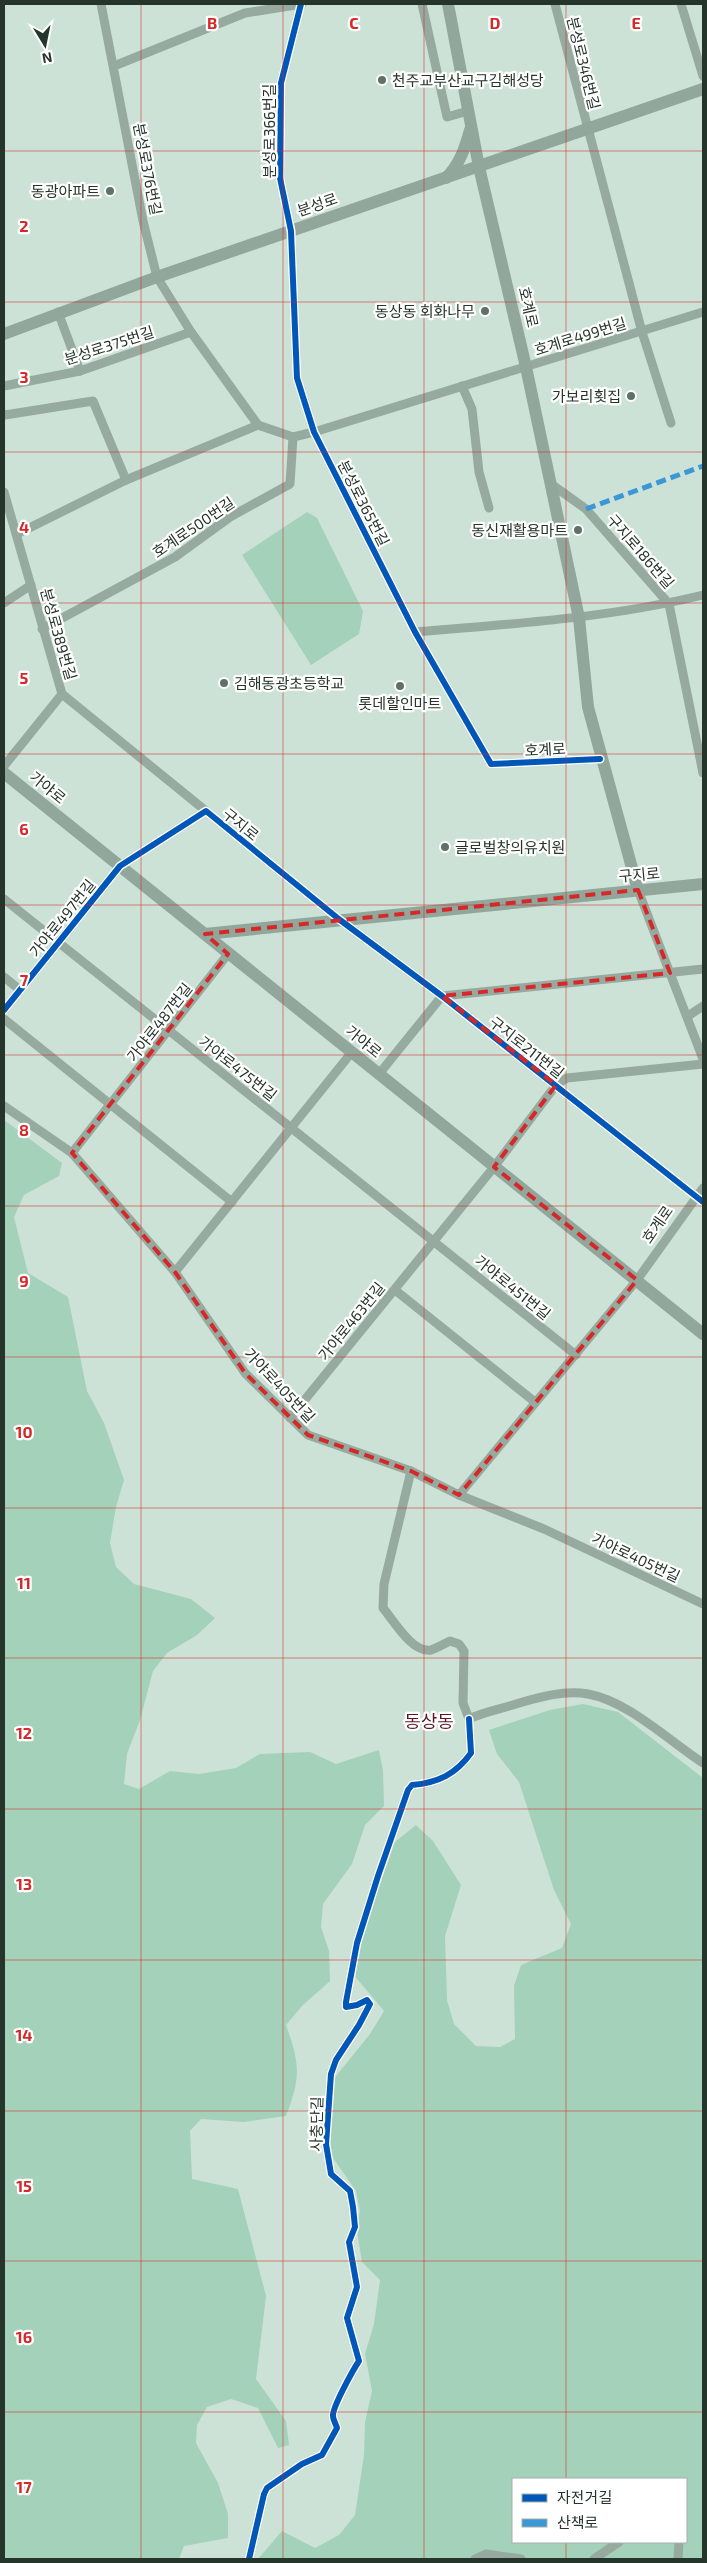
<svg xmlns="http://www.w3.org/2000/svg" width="707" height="2563" viewBox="0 0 707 2563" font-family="'Exo 2','Noto Sans KR',sans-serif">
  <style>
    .green { fill: #a4d1b9; fill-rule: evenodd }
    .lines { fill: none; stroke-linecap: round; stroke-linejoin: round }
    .minor { stroke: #96aa9f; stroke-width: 9 }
    .secondary { stroke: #91a79c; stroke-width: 12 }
    .quiet { stroke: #3b98d7; stroke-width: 5; stroke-dasharray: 10 5; stroke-linecap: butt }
    .cycleway-casing { stroke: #fff; stroke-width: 9 }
    .cycleway { stroke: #0057b8; stroke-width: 6 }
    .marked { fill: none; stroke: #d62828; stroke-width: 4; stroke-dasharray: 10 6; stroke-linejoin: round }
    .grid { fill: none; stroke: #d62828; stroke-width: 1; stroke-opacity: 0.55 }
    .poi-dot { fill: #607268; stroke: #fff; stroke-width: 2 }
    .labels { text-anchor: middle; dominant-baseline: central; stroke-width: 4.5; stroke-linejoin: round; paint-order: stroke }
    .street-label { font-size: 15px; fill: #26352c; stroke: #fff }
    .poi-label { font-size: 15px; fill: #26352c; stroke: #fff; text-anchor: end }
    .quarter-label { font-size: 18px; fill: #5b1727; stroke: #fff }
    .grid-label { font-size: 16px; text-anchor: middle; font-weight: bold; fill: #d62828; stroke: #fff; stroke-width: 4.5; stroke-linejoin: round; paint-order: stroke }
  </style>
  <rect width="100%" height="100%" fill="#cde2d6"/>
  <!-- green -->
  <g class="green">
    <polygon points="307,512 317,518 363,611 359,634 311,665 242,555"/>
    <path d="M4,1120L62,1163L59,1176L24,1195L14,1217L28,1273L68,1297L87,1391L104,1423L124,1480L116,1507L110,1543L116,1567L134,1584L191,1599L215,1618L197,1635L167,1653L153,1671L140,1720L127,1754L124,1784L139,1789L170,1771L199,1774L236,1768L260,1754L310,1752L336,1764L379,1750L383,1771L384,1806L365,1825L352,1864L323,1904L321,1927L329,1951L330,1981L302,2006L286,2025C300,2064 301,2077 286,2116L244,2122L201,2119L190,2131L192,2179L238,2189L266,2296L256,2379L286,2421L289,2445L278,2448L258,2408L231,2399L207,2407L197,2425L196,2443L218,2483L228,2514V2538L184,2546L179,2559H4Z"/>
    <path d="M583,1704L618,1712L703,1778V2559H258L282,2531L315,2548L339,2535L355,2515L364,2455L365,2422L372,2391L365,2354L374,2324L380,2280L362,2262L357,2231L360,2211L356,2191L331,2155L327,2125L328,2086L370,2034L384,2011L353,1974L360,1940L395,1842L416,1825L433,1841L461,1885L445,1936L447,2000L454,2024L476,2046L500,2047L515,2039L514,1986L521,1965L562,1948L571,1924L554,1890L519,1782L497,1754L489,1730L550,1710ZM513,2479H686V2542H513Z"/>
  </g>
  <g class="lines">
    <!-- minor -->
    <g class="minor">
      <polyline points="101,4 143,221 157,277 191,332 258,425"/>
      <polyline points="301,4 281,83 280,178 291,231 297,378 314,432 415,632 491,764 600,759"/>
      <polyline points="422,4 447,117 468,111"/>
      <polyline points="555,4 642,332 671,423"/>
      <polyline points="681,4 703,76"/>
      <polyline points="114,66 245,13 302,4"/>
      <polyline points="58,312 80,371"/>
      <polyline points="4,386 80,371 191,332"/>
      <polyline points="462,386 472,409 479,472 489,508"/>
      <polyline points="4,414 5,415 93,401 126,480"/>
      <polyline points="551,484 586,509 669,604 703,773"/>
      <polyline points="4,492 62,694 4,766"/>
      <polyline points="17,534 126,480 258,425 293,437 314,432 703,312"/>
      <polyline points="4,603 31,585"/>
      <polyline points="42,629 175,557 230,517 290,484 293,437"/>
      <path d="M415,632C512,624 609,618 703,595"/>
      <polyline points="62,694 206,811"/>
      <polyline points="638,890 703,1059"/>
      <polyline points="4,899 576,1355"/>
      <polyline points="4,977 20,990"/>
      <polyline points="4,1010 120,866 206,811 340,920 442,996 703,1202"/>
      <polyline points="688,1016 703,1006"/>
      <polyline points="4,1019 232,1202"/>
      <polyline points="379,1074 442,996 703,969"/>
      <polyline points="4,1106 72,1153 175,1272 245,1373 308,1435 411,1471 459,1495 544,1529 703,1604"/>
      <polyline points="72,1153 228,954"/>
      <polyline points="175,1272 352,1052"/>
      <polyline points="395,1290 535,1402"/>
      <polyline points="290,1418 494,1167 556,1085 567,1078 703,1064"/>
      <path d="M411,1471L384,1584L383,1608C394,1621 412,1653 431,1650C437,1648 444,1644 450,1641L459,1644L464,1651L463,1703L469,1719C483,1712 501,1709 516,1704C539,1697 564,1690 588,1694C628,1701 669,1741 703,1763"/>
      <polyline points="459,1495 637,1280 703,1188"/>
      <path d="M249,2559L264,2494L267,2488L302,2464L322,2455L337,2428C336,2424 333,2420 333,2416C332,2408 353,2370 359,2361L347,2318L357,2287L349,2242L355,2227L353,2207L350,2191L331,2174L326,2144L331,2074L336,2060L359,2025L370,2004L367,2000L357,2005L346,2007V2002L357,1943L378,1876L408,1790L412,1785C438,1783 456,1774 471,1753L469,1719"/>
      <polyline points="475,2559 486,2554 521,2559"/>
      <polyline points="594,2559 619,2542"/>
      <polyline points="678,2559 679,2542"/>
    </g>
    <!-- secondary -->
    <g class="secondary">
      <polyline points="448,4 479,167 526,367 579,618 588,707 638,890"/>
      <path d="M446,178C460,164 465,148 470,130"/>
      <polyline points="4,334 157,277 703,89"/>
      <polyline points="4,773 703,1334"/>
      <polyline points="205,934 703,884"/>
    </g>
    <!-- quiet -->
    <polyline class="quiet" points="586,509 703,466"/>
    <defs>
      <g id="cycleway">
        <polyline points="301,4 281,83 280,178 291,231 297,378 314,432 415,632 491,764 600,759"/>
        <polyline points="4,1010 120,866 206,811 340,920 442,996 703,1202"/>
        <path d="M249,2559L264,2494L267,2488L302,2464L322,2455L337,2428C336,2424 333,2420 333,2416C332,2408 353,2370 359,2361L347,2318L357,2287L349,2242L355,2227L353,2207L350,2191L331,2174L326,2144L331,2074L336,2060L359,2025L370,2004L367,2000L357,2005L346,2007V2002L357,1943L378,1876L408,1790L412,1785C438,1783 456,1774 471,1753L469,1719"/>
      </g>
    </defs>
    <!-- cycleway casing -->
    <use href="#cycleway" class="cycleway-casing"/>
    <!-- cycleway -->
    <use href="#cycleway" class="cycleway"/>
  </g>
  <!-- marked area -->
  <path class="marked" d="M638,890L670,973L442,996L556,1085L494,1167L637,1280L459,1495L411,1471L308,1435L245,1373L175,1272L72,1153L228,954L205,934Z"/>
  <!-- grid -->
  <path class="grid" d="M141,4V2559M283,4V2559M424,4V2559M566,4V2479M4,151H703M4,302H703M4,452H703M4,603H703M4,754H703M4,905H703M4,1055H703M4,1206H703M4,1357H703M4,1508H703M4,1658H703M4,1809H703M4,1960H703M4,2111H703M4,2261H703M4,2412H703M566,2542V2559"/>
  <!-- markers -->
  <g class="poi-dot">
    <circle cx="382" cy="80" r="5"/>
    <circle cx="110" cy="191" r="5"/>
    <circle cx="485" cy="311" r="5"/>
    <circle cx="631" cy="396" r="5"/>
    <circle cx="578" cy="530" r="5"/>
    <circle cx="224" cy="683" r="5"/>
    <circle cx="400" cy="686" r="5"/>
    <circle cx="445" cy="847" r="5"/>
  </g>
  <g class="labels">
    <!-- street labels -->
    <g class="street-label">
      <text transform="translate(584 63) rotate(76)">분성로346번길</text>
      <text transform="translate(269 131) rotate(-90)">분성로366번길</text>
      <text transform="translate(148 169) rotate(79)">분성로376번길</text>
      <text transform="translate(317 204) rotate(-19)">분성로</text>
      <text transform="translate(529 307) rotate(77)">호계로</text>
      <text transform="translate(580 336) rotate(-17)">호계로499번길</text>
      <text transform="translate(109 345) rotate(-18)">분성로375번길</text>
      <text transform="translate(364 503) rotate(63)">분성로365번길</text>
      <text transform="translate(193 527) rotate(-34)">호계로500번길</text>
      <text transform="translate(641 551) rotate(49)">구지로186번길</text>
      <text transform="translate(59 634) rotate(74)">분성로389번길</text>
      <text transform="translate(545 749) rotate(-3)">호계로</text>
      <text transform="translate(48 787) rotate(39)">가야로</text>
      <text transform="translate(241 824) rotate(39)">구지로</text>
      <text transform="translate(639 874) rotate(-5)">구지로</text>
      <text transform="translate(62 918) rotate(-51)">가야로497번길</text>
      <text transform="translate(159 1022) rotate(-52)">가야로487번길</text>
      <text transform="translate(364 1041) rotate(39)">가야로</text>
      <text transform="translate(527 1047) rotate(38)">구지로211번길</text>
      <text transform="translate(238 1068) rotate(38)">가야로475번길</text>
      <text transform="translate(657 1224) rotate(-55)">호계로</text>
      <text transform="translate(513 1287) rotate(39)">가야로451번길</text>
      <text transform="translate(351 1321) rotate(-51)">가야로463번길</text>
      <text transform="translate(280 1385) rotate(47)">가야로405번길</text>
      <text transform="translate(636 1557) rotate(25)">가야로405번길</text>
      <text transform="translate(316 2124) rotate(-89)">사충단길</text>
    </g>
    <!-- poi labels -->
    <g class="poi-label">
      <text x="392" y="80" text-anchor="start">천주교부산교구김해성당</text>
      <text x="100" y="191">동광아파트</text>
      <text x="475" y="311">동상동 회화나무</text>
      <text x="621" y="396">가보리횟집</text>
      <text x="568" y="530">동신재활용마트</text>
      <text x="234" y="683" text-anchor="start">김해동광초등학교</text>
      <text x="400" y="703" text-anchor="middle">롯데할인마트</text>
      <text x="455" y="847" text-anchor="start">글로벌창의유치원</text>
    </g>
    <!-- quarter labels -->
    <g class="quarter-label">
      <text x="429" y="1721">동상동</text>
    </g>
  </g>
  <g class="grid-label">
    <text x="212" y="29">B</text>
    <text x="354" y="29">C</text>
    <text x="495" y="29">D</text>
    <text x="636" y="29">E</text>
    <text x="24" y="232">2</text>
    <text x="24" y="383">3</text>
    <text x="24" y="533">4</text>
    <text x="24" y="684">5</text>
    <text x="24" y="835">6</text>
    <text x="24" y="986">7</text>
    <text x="24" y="1136">8</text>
    <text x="24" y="1287">9</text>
    <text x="24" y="1438">10</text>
    <text x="24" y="1589">11</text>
    <text x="24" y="1739">12</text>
    <text x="24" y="1890">13</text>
    <text x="24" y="2041">14</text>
    <text x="24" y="2192">15</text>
    <text x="24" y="2343">16</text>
    <text x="24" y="2493">17</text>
  </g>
  <!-- border -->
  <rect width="707" height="2563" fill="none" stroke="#26352c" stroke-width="10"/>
  <!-- legend -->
  <rect x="512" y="2478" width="175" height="65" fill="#ffffff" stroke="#a8aeab"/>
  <rect x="522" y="2494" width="25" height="8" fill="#0057b8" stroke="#a8aeab"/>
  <text x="557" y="2503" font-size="15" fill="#26352c">자전거길</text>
  <rect x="522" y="2519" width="25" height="8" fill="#3b98d7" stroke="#a8aeab"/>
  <text x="557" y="2528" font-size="15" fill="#26352c">산책로</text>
  <!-- north arrow -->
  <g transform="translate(45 45) rotate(170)" stroke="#ffffff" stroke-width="4" paint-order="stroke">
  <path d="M0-4L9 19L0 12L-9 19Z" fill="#26352c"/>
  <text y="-8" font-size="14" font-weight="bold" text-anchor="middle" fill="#26352c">N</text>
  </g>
</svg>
